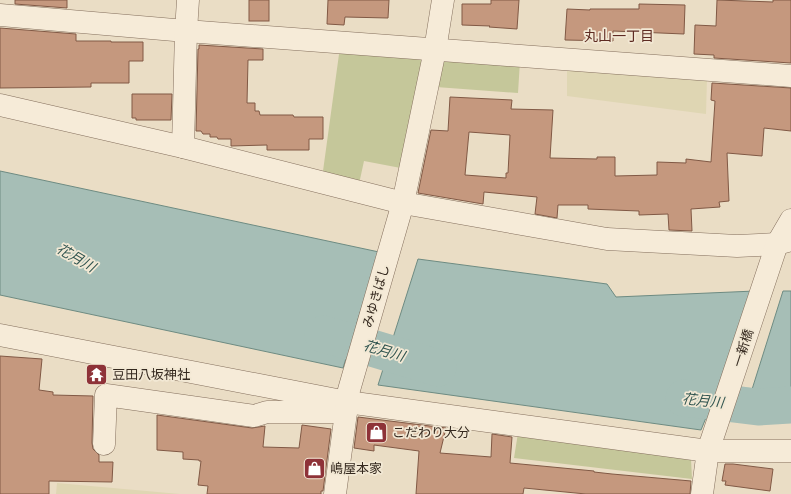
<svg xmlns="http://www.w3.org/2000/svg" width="791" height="494" viewBox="0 0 791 494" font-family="Bitter,'Noto Sans JP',serif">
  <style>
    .farmland { fill: #dfd6b3 }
    .green { fill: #c5c79a }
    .water { fill: #a6beb6; stroke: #6e8b82 }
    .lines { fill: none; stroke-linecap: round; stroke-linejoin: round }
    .river { stroke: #a6beb6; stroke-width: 37 }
    .building { fill: #c5987e; stroke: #815945; fill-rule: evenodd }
    .minor-casing { stroke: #846f5d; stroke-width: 23 }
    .minor { stroke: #f6ebd8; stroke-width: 22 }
    .labels { text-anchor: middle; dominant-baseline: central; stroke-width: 3.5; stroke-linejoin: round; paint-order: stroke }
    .street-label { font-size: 13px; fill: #35291f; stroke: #f2e8d4 }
    .poi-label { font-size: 13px; fill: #35291f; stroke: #f2e8d4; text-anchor: start }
    .neighbourhood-label { font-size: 14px; fill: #5e2b22; stroke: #f2e8d4 }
    .water-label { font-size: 14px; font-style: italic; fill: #30544f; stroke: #f2e8d4 }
  </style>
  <rect width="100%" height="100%" fill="#eaddc5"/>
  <!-- farmland -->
  <g class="farmland">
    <polygon points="567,67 707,78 706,114 567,96"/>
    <polygon points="57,483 180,494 56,494"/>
  </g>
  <!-- green -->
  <g class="green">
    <polygon points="340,47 431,52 406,169 364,161 359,184 323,171"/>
    <polygon points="444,55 520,61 518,93 436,87"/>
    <polygon points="518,433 691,459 692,479 514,458"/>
  </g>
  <!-- water -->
  <g class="water">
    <polygon points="0,171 379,252 343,368 0,295"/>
    <polygon points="418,259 607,284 616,297 755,291 721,381 701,430 378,385"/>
    <polygon points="783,291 791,291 791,419 743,418"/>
  </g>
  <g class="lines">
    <!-- river -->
    <g class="river">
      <polyline points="323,334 352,342 438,368"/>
      <polyline points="684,398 758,407 791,405"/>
    </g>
  </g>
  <!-- building -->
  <g class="building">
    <polygon points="15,0 67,0 67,8 15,4"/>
    <rect x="249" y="0" width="20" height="21"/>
    <polygon points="328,0 389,0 388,18 345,17 344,25 327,24"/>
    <polygon points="491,0 519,0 517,29 489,27 490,26 462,25 462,4 491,4"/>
    <polygon points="717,0 773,2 773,0 791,0 791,63 714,58 714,55 694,54 695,25 716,26"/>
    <polygon points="639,4 685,5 684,34 613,31 613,41 565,40 567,9 590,10 590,9 639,9"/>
    <polygon points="0,28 76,34 76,41 111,41 111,42 143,42 143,61 129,61 129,83 91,83 91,87 0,88"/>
    <polygon points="199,45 263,49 263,60 248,60 247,103 255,103 255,111 259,111 260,115 293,115 294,117 323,117 323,139 309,139 309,150 267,150 267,145 231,146 231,139 218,139 217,137 210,137 210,134 203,134 201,131 196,131 198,49 199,49"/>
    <path d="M712,83L791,88V131L764,128L762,156L727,153L729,201L719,202L720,207L691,209L692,231L669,230L668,214L639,215V211L588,209V205H558L557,218L535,214L537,197L484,192L483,204L418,193L431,130L448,131L450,97L512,100L511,109L553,110L550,158L597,159V157H615V176L657,175V162L686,163V159L711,162L715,101L711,100ZM469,132L510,135L508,173H506V178L465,175Z"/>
    <polygon points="132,94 172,94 171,120 136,120 136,118 132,118"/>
    <polygon points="0,356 42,359 39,390 53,392 53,395 93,396 92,443 93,449 99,455 99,462 113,462 112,482 49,481 49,494 0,494"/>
    <polygon points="157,415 252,428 265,426 263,447 299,448 302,425 331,429 323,491 321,491 321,494 207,494 208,486 198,485 201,461 199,461 199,460 183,459 183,452 157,450"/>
    <polygon points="358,417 446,428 440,453 491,457 492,434 512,437 510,463 594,471 594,472 612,474 691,481 690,494 586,494 524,488 523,494 416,494 419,451 374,445 374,451 354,448"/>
    <polygon points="725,464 733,464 773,469 770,491 725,485 726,481 722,481"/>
  </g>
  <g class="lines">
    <defs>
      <g id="minor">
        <polyline points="0,15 186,31 791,76"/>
        <polyline points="0,105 183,147 403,203 607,239 737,246 777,244 791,240"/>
        <polyline points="183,147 186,31 188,0"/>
        <polyline points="0,335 347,402 708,451 791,451"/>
        <polyline points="104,444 106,395 254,416 267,412 346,412"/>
        <polyline points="335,494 349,390 403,203 435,50 443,0"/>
        <polyline points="702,494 708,451 777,244 791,220"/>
      </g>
    </defs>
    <!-- minor casing -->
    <use href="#minor" class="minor-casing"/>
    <!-- minor -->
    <use href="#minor" class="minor"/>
  </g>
  <!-- icons -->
  <defs>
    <symbol id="temple-square" viewBox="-11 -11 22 22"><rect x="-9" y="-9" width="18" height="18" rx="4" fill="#8e3238" stroke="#f2e8d4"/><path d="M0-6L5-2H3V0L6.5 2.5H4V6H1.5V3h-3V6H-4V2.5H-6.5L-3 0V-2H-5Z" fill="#fff"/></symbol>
    <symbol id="shop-square" viewBox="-11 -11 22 22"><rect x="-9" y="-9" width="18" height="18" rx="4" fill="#8e3238" stroke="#f2e8d4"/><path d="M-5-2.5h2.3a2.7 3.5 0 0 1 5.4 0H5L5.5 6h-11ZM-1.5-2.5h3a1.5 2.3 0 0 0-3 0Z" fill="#fff"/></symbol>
  </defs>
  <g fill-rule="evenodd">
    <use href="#temple-square" x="84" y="362" width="25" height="25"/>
    <use href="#shop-square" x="364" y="420" width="25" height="25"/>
    <use href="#shop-square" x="302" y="456" width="25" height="25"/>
  </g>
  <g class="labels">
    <!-- street labels -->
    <g class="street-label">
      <text transform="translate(376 296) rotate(-74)">みゆきばし</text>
      <text transform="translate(743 348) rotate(-72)">一新橋</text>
    </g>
    <!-- poi labels -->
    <g class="poi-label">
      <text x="112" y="374">豆田八坂神社</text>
      <text x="392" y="432">こだわり大分</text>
      <text x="330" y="468">嶋屋本家</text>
    </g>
    <!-- neighbourhood labels -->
    <g class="neighbourhood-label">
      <text x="619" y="36">丸山一丁目</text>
    </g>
    <!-- water labels -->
    <g class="water-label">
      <text transform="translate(76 258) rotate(30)">花月川</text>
      <text transform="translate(384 351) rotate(17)">花月川</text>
      <text transform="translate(703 401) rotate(6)">花月川</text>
    </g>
  </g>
</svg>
